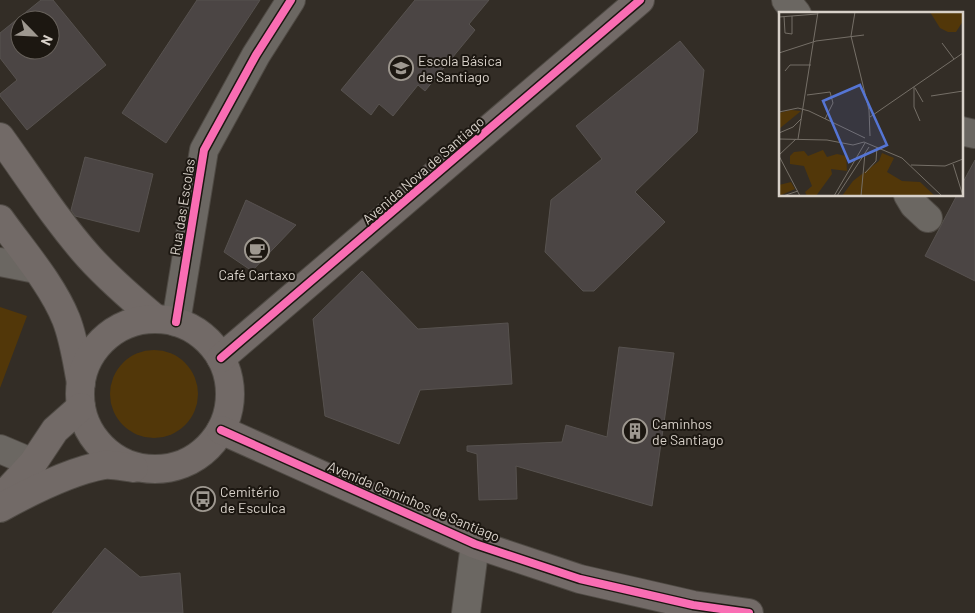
<svg xmlns="http://www.w3.org/2000/svg" width="975" height="613" viewBox="0 0 975 613" font-family="Barlow,sans-serif">
  <style>
    .green { fill: #523709 }
    .building { fill: #4b4544; stroke: #57524f; fill-rule: evenodd }
    .lines { fill: none; stroke-linecap: round; stroke-linejoin: round }
    .street-casing { stroke: #4f4a44; stroke-width: 30 }
    .secondary-casing { stroke: #4f4a44; stroke-width: 30 }
    .street { stroke: #6b6762; stroke-width: 28 }
    .secondary { stroke: #726a67; stroke-width: 28 }
    .cycleway-casing { stroke: #1c1711; stroke-width: 11 }
    .cycleway { stroke: #f96db3; stroke-width: 8 }
    .labels { text-anchor: middle; dominant-baseline: central; stroke-width: 4; stroke-linejoin: round; paint-order: stroke }
    .poi-label { font-size: 14px; fill: #d8d1c9; stroke: #1c1711; text-anchor: start }
    .street-label { font-size: 14px; fill: #d8d1c9; stroke: #1c1711 }
    .inset-road { fill: none; stroke: #756f67; stroke-width: 1 }
    .view { fill: #5575d4; fill-opacity: 0.15; stroke: #5575d4; stroke-width: 2.5 }
    .inset-edge { fill: none; stroke: #d8d1c9; stroke-width: 2.5 }
  </style>
  <rect width="100%" height="100%" fill="#332d26"/>
  <!-- green -->
  <g class="green">
    <polygon points="0,307 27,316 0,388"/>
    <circle cx="154" cy="394" r="44"/>
  </g>
  <!-- building -->
  <g class="building">
    <path d="M41,0H53L106,65L27,130L0,96V94L17,80L0,58V33ZM20,20H50V50H20Z"/>
    <polygon points="197,0 260,0 166,143 122,113"/>
    <polygon points="415,0 489,0 469,24 475,30 425,91 418,85 393,116 379,104 371,115 341,90"/>
    <polygon points="680,41 704,70 697,132 635,192 665,222 594,291 583,291 545,252 551,200 602,159 576,126"/>
    <polygon points="85,157 153,174 139,232 75,216 71,210"/>
    <polygon points="975,160 975,281 925,256 957,195 961,195 961,186"/>
    <polygon points="246,200 296,225 252,271 224,252"/>
    <polygon points="362,271 418,329 508,323 512,384 420,390 399,444 325,416 313,319"/>
    <polygon points="619,347 674,353 652,506 516,466 517,499 479,500 477,454 467,451 467,446 562,442 566,425 607,437"/>
    <polygon points="105,548 140,577 180,573 183,613 52,613"/>
  </g>
  <g class="lines">
    <defs>
      <g id="street">
        <polyline points="786,0 797,14"/>
        <polyline points="961,131 975,134"/>
        <polyline points="908,195 914,205 928,218"/>
        <polyline points="0,262 36,269"/>
        <polyline points="176,322 204,150 256,55 291,0"/>
        <polyline points="0,449 33,463"/>
        <polyline points="466,613 475,544"/>
      </g>
      <g id="secondary">
        <path d="M0,137C29,177 56,220 89,257C109,279 132,299 156,319"/>
        <path d="M0,219C22,250 52,284 66,319C74,339 77,362 81,383"/>
        <circle cx="155" cy="394" r="75"/>
        <polyline points="221,358 640,0"/>
        <polyline points="221,430 475,544 580,579 693,605 749,613"/>
        <polyline points="0,499 33,463 55,430 81,407"/>
        <path d="M0,508C29,492 70,471 104,465C113,464 125,467 134,468"/>
      </g>
    </defs>
    <!-- street casing -->
    <use href="#street" class="street-casing"/>
    <!-- secondary casing -->
    <use href="#secondary" class="secondary-casing"/>
    <!-- street -->
    <use href="#street" class="street"/>
    <!-- secondary -->
    <use href="#secondary" class="secondary"/>
    <defs>
      <g id="cycleway">
        <polyline points="176,322 204,150 256,55 291,0"/>
        <polyline points="221,358 640,0"/>
        <polyline points="221,430 475,544 580,579 693,605 749,613"/>
      </g>
    </defs>
    <!-- cycleway casing -->
    <use href="#cycleway" class="cycleway-casing"/>
    <!-- cycleway -->
    <use href="#cycleway" class="cycleway"/>
  </g>
  <!-- icons -->
  <defs>
    <symbol id="school-ring" viewBox="-11 -11 22 22"><circle r="9.5" fill="#1c1711" stroke="#9e9890" stroke-width="1.5"/><path d="M0-5L7-2L0 1L-7-2ZM-4 1L0 2.5L4 1V4Q0 6-4 4Z" fill="#9e9890"/></symbol>
    <symbol id="cafe-ring" viewBox="-11 -11 22 22"><circle r="9.5" fill="#1c1711" stroke="#9e9890" stroke-width="1.5"/><path d="M-5.5-4.5H6V0H3Q3 3.5 0 3.5H-2.5Q-5.5 3.5-5.5 0ZM3-3.2v2h1.7v-2ZM-6 4.5H4V6H-6Z" fill="#9e9890"/></symbol>
    <symbol id="building-ring" viewBox="-11 -11 22 22"><circle r="9.5" fill="#1c1711" stroke="#9e9890" stroke-width="1.5"/><path d="M-4-6H4V6H1V3H-1V6H-4ZM-2.5-4.3h1.7v1.8h-1.7ZM.8-4.3h1.7v1.8H.8ZM-2.5-1h1.7V.8h-1.7ZM.8-1h1.7V.8H.8Z" fill="#9e9890"/></symbol>
    <symbol id="bus-ring" viewBox="-11 -11 22 22"><circle r="9.5" fill="#1c1711" stroke="#9e9890" stroke-width="1.5"/><path d="M-5-6H5V4H4V6H2V4H-2V6H-4V4H-5ZM-3.5-4V0h7V-4ZM-3.5 1.2v1.5H-2V1.2ZM2 1.2v1.5H3.5V1.2Z" fill="#9e9890"/></symbol>
  </defs>
  <g fill-rule="evenodd">
    <use href="#school-ring" x="387" y="54" width="28" height="28"/>
    <use href="#cafe-ring" x="243" y="236" width="28" height="28"/>
    <use href="#building-ring" x="621" y="417" width="28" height="28"/>
    <use href="#bus-ring" x="189" y="485" width="28" height="28"/>
  </g>
  <g class="labels">
    <!-- poi labels -->
    <g class="poi-label">
      <text x="418" y="60">Escola Básica<tspan x="418" dy="16">de Santiago</tspan></text>
      <text x="257" y="274" text-anchor="middle">Café Cartaxo</text>
      <text x="652" y="423">Caminhos<tspan x="652" dy="16">de Santiago</tspan></text>
      <text x="220" y="491">Cemitério<tspan x="220" dy="16">de Esculca</tspan></text>
    </g>
    <!-- street labels -->
    <g class="street-label">
      <text transform="translate(423 170) rotate(-41)">Avenida Nova de Santiago</text>
      <text transform="translate(182 207) rotate(-81)">Rua das Escolas</text>
      <text transform="translate(414 501) rotate(23)">Avenida Caminhos de Santiago</text>
    </g>
  </g>
  <!-- overview -->
  <g transform="translate(779 12)">
    <rect width="184" height="184" fill="#332d26"/>
    <path d="M151,0H184V9L177,20H169L161,16ZM12,98L22,99L0,117V101ZM44,138L48,145L58,142L67,144L68,159L52,157L53,162L37,184H28L26,180L33,174L25,154L11,152V144L15,140L25,139L29,144ZM103,141L115,146L108,160L123,169L141,170L156,184H63L74,169L100,149ZM12,170L16,177L0,184V173Z" fill="#523709"/>
    <path class="inset-road" d="M76,0L72,24L90,98L91,124M5,4L6,21L13,22V4M0,5L38,2M163,31L175,47M0,41L37,29L85,23M6,59L11,53H32M135,75V95L141,109M136,76L144,90M28,83L51,80L54,91L46,107M152,84L184,79M0,100L19,96L30,99L86,126M91,105L184,41M0,121L14,115L22,107M0,127L48,128L74,133L85,130M19,127L39,0M85,130L123,146L163,184M0,143L17,127M0,144L21,184M174,152L184,184M132,153L166,154L184,147M86,161L97,149L98,135M4,184L19,179M55,184L86,131M58,184L90,135M82,184L86,141"/>
    <path class="view" d="M81,73L108,133L70,150L44,89Z"/>
    <rect width="184" height="184" class="inset-edge"/>
  </g>
  <!-- north arrow -->
  <g transform="translate(35 35) rotate(114)"><circle r="24" fill="#1c1711" stroke="#67615b"/>
  <path d="M0-4L9 19L0 12L-9 19Z" fill="#9e9890"/>
  <text y="-8" font-size="14" font-weight="bold" text-anchor="middle" fill="#d8d1c9">N</text>
  </g>
</svg>
